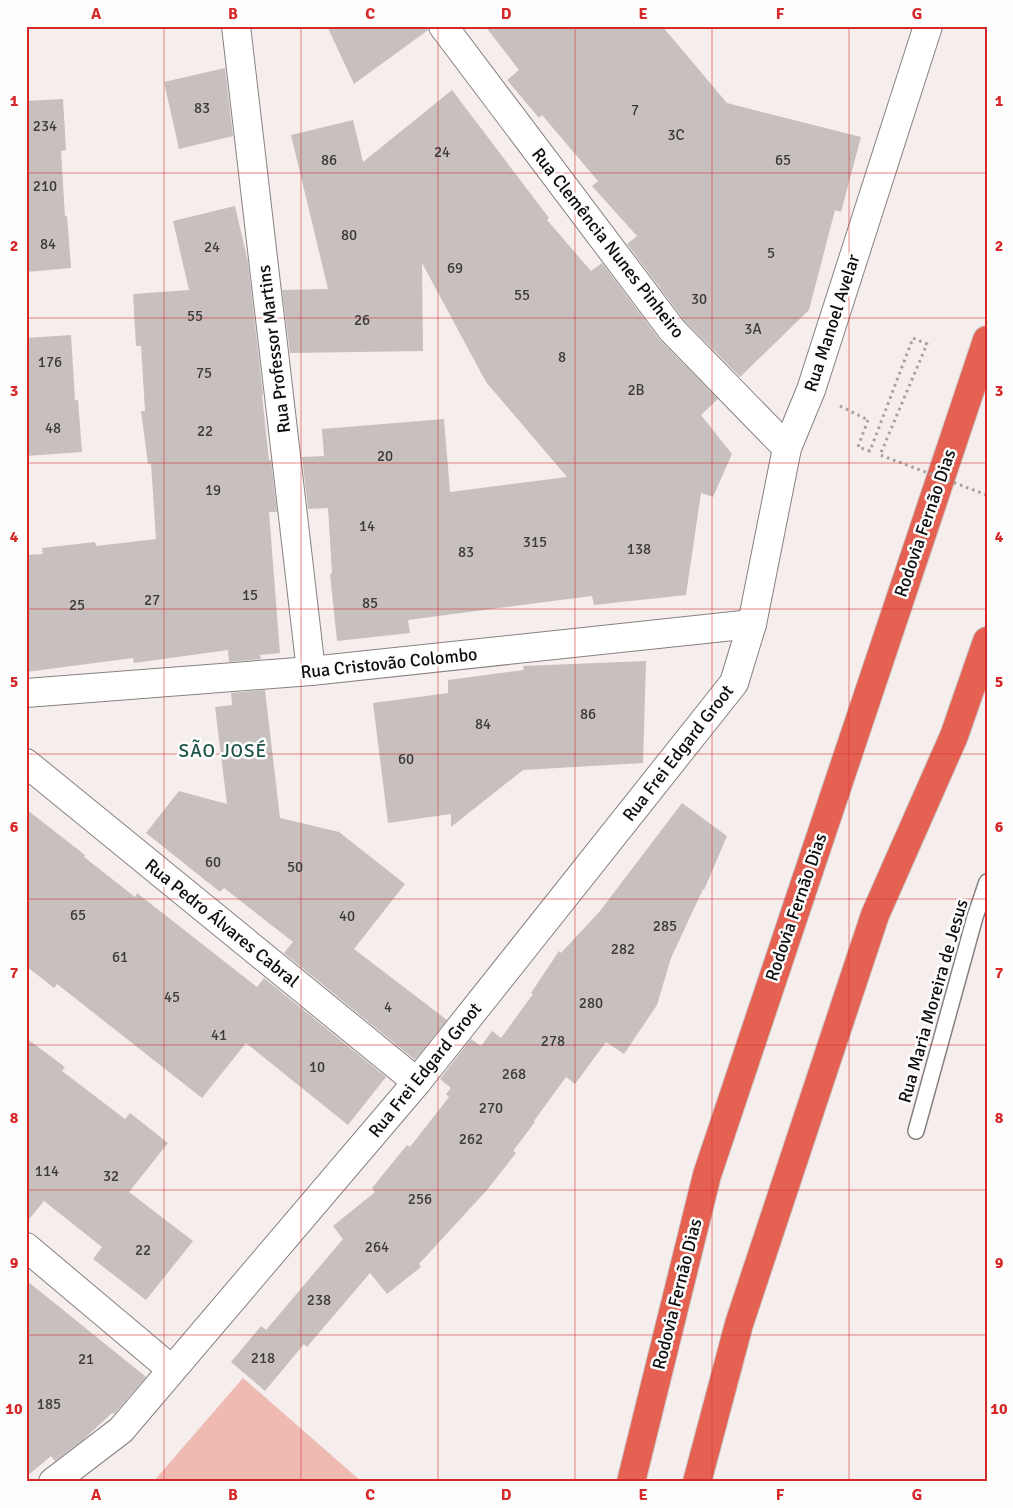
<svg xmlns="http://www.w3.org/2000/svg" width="1013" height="1508" viewBox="0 0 1013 1508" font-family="Signika,sans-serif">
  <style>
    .green { fill: #eebab2 }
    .building { fill: #c7c0bf }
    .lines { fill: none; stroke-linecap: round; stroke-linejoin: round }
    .lane-casing { stroke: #878180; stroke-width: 18 }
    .street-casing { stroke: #878180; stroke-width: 30 }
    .highway-casing { stroke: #cacaca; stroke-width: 30 }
    .path { stroke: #a5a09f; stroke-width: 3; stroke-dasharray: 2.5 4; stroke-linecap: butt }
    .lane { stroke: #fff; stroke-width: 15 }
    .street { stroke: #fff; stroke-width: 28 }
    .highway { stroke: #e56152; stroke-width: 28 }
    .path-bridge { stroke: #a5a09f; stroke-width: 3; stroke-dasharray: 2.5 4; stroke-linecap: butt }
    .grid { fill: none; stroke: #d62828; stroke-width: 1; stroke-opacity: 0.55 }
    .labels { text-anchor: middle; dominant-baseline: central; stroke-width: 5; stroke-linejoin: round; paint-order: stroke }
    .number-label { font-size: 15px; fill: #3d3a3a }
    .street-label { font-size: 18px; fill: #0f0d0d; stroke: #fefdfd }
    .neighbourhood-label { font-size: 19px; letter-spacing: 1px; fill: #1d544a; stroke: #fefdfd }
    .neatline { fill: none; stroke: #d62828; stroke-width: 2 }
    .grid-label { font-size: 16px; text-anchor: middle; font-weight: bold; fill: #d62828 }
  </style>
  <rect width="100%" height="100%" fill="#f5eeed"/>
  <!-- green -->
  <polygon class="green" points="243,1378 362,1482 153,1482"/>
  <!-- building -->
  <g class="building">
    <polygon points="327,26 428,26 428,30 354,84"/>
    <polygon points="485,26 662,26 727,103 861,137 841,212 835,210 809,310 740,377 684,320 627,244 637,236 592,186 598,181 542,115 539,118 507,80 519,70"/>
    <polygon points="225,68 233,136 179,149 164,82"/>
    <polygon points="452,90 549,218 547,220 591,271 602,263 660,340 718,399 701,415 732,454 713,497 701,493 686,595 594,605 592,596 499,608 408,620 410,633 337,641 330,574 332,573 328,508 308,509 302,457 324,456 322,429 444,419 450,492 567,477 486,382 422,263 423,351 290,353 282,290 328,289 291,135 353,120 363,162"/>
    <polygon points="63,99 66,150 61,151 65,216 67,216 71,268 26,272 26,101"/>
    <polygon points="235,206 248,262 263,395 262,395 269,460 271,460 277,512 269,512 280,653 260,655 261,659 229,662 228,650 134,663 133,658 26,672 26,555 43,554 42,548 95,542 96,546 156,539 151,463 148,464 141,411 145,411 141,346 136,346 133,294 189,290 173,221"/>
    <polygon points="71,335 75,400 78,400 82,452 26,456 26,338"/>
    <polygon points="646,661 643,763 523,770 451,827 451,814 388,823 373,703 448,693 448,680 524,670 523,666"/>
    <polygon points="265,690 280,818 339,832 405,884 354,949 447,1020 415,1060 284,953 293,942 224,888 220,892 146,833 179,791 227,804 215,707 232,705 231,693"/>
    <polygon points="682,803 727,836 704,890 703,889 671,958 657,1005 624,1054 606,1042 575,1084 566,1077 534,1121 535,1122 513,1151 516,1153 487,1190 419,1264 421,1267 387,1294 370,1273 307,1347 304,1344 265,1391 231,1362 261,1326 266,1330 343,1239 333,1226 375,1192 372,1188 407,1145 410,1147 449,1097 446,1094 451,1088 440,1079 471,1039 481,1046 492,1031 501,1038 533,994 531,993 559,951 561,953 600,911"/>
    <polygon points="26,809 85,855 84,857 135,897 137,893 257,987 264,978 386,1077 348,1125 246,1043 202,1098 57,984 54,988 26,966"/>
    <polygon points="26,1038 65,1067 62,1071 125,1119 130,1113 168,1143 129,1192 193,1241 146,1300 93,1259 102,1247 44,1201 26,1223"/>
    <polygon points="26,1280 146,1377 114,1414 112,1413 84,1439 55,1461 51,1456 26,1477"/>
  </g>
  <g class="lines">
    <defs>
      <polyline id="lane" points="916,1131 975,917 987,882"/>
      <g id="street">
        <polyline points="236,26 311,671"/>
        <polyline points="443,26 672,330 787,448"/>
        <polyline points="26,693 311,671 752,624"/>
        <polyline points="26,763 417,1082"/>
        <polyline points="26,1247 171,1369"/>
        <polyline points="53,1482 121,1430 417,1082 734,683 752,624 787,448 811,390 928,26"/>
      </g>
      <g id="highway">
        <polyline points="631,1482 707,1175 987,340"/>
        <polyline points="697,1482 739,1324 875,915 954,736 987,641"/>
      </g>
    </defs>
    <!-- lane casing -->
    <use href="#lane" class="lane-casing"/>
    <!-- street casing -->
    <use href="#street" class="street-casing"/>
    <!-- highway casing -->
    <use href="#highway" class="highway-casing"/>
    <!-- path -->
    <polyline class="path" points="840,406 868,420"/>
    <!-- lane -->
    <use href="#lane" class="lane"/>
    <!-- street -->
    <use href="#street" class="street"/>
    <!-- highway -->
    <use href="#highway" class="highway"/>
    <!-- path-bridge -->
    <polyline class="path-bridge" points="868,420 858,447 870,451 913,338 927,344 880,455 987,495"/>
  </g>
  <!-- grid -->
  <path class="grid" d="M164,26V1482M301,26V1482M438,26V1482M575,26V1482M712,26V1482M849,26V1482M26,173H987M26,318H987M26,463H987M26,609H987M26,754H987M26,899H987M26,1045H987M26,1190H987M26,1335H987"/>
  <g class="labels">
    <!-- number labels -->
    <g class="number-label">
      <text x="202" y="108">83</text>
      <text x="635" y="110">7</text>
      <text x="45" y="126">234</text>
      <text x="676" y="135">3C</text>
      <text x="442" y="152">24</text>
      <text x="329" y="160">86</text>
      <text x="783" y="160">65</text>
      <text x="45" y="186">210</text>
      <text x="349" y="235">80</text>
      <text x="48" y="244">84</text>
      <text x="212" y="247">24</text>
      <text x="771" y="253">5</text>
      <text x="455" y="268">69</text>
      <text x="522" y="295">55</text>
      <text x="699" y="299">30</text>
      <text x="195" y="316">55</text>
      <text x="362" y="320">26</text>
      <text x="753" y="329">3A</text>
      <text x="562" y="357">8</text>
      <text x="50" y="362">176</text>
      <text x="204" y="373">75</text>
      <text x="636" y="390">2B</text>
      <text x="53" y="428">48</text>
      <text x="205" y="431">22</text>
      <text x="385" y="456">20</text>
      <text x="213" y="490">19</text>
      <text x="367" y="526">14</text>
      <text x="535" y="542">315</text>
      <text x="639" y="549">138</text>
      <text x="466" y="552">83</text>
      <text x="250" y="595">15</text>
      <text x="152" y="600">27</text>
      <text x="370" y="603">85</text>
      <text x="77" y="605">25</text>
      <text x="588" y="714">86</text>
      <text x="483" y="724">84</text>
      <text x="406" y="759">60</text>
      <text x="213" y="862">60</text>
      <text x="295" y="867">50</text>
      <text x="78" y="915">65</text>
      <text x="347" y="916">40</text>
      <text x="665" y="926">285</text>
      <text x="623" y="949">282</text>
      <text x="120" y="957">61</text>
      <text x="172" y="997">45</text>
      <text x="591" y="1003">280</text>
      <text x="388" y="1007">4</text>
      <text x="219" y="1035">41</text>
      <text x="553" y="1041">278</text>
      <text x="317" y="1067">10</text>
      <text x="514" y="1074">268</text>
      <text x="491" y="1108">270</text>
      <text x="471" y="1139">262</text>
      <text x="47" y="1171">114</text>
      <text x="111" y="1176">32</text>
      <text x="420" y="1199">256</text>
      <text x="377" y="1247">264</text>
      <text x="143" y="1250">22</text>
      <text x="319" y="1300">238</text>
      <text x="263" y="1358">218</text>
      <text x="86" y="1359">21</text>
      <text x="49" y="1404">185</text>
    </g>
    <!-- street labels -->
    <g class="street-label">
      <text transform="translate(608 243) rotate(52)">Rua Clemência Nunes Pinheiro</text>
      <text transform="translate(832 323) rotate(-72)">Rua Manoel Avelar</text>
      <text transform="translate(274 349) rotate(-97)">Rua Professor Martins</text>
      <text transform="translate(925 523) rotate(-71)">Rodovia Fernão Dias</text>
      <text transform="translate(389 663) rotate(-6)">Rua Cristovão Colombo</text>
      <text transform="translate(678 753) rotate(-52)">Rua Frei Edgard Groot</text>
      <text transform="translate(796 907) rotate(-71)">Rodovia Fernão Dias</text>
      <text transform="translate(222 923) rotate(39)">Rua Pedro Álvares Cabral</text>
      <text transform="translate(933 1001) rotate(-74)">Rua Maria Moreira de Jesus</text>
      <text transform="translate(425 1070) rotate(-51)">Rua Frei Edgard Groot</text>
      <text transform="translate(677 1294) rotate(-76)">Rodovia Fernão Dias</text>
    </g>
    <!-- neighbourhood labels -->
    <g class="neighbourhood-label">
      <text x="223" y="751">SÃO JOSÉ</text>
    </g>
  </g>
  <!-- border -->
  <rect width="1013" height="1508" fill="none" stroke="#fefdfd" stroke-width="55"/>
  <rect x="28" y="28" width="958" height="1452" class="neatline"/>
  <g class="grid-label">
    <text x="96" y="19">A</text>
    <text x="233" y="19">B</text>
    <text x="370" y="19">C</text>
    <text x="506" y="19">D</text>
    <text x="643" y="19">E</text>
    <text x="780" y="19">F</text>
    <text x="917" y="19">G</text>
    <text x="14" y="106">1</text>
    <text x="999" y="106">1</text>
    <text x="14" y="251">2</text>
    <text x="999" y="251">2</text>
    <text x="14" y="396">3</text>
    <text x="999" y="396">3</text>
    <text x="14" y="542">4</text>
    <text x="999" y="542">4</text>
    <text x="14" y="687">5</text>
    <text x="999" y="687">5</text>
    <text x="14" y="832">6</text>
    <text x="999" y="832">6</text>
    <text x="14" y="978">7</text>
    <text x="999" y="978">7</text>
    <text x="14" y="1123">8</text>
    <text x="999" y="1123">8</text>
    <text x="14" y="1268">9</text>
    <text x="999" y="1268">9</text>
    <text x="14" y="1414">10</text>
    <text x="999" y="1414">10</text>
    <text x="96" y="1500">A</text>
    <text x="233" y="1500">B</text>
    <text x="370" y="1500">C</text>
    <text x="506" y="1500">D</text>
    <text x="643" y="1500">E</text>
    <text x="780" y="1500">F</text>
    <text x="917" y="1500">G</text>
  </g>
</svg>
